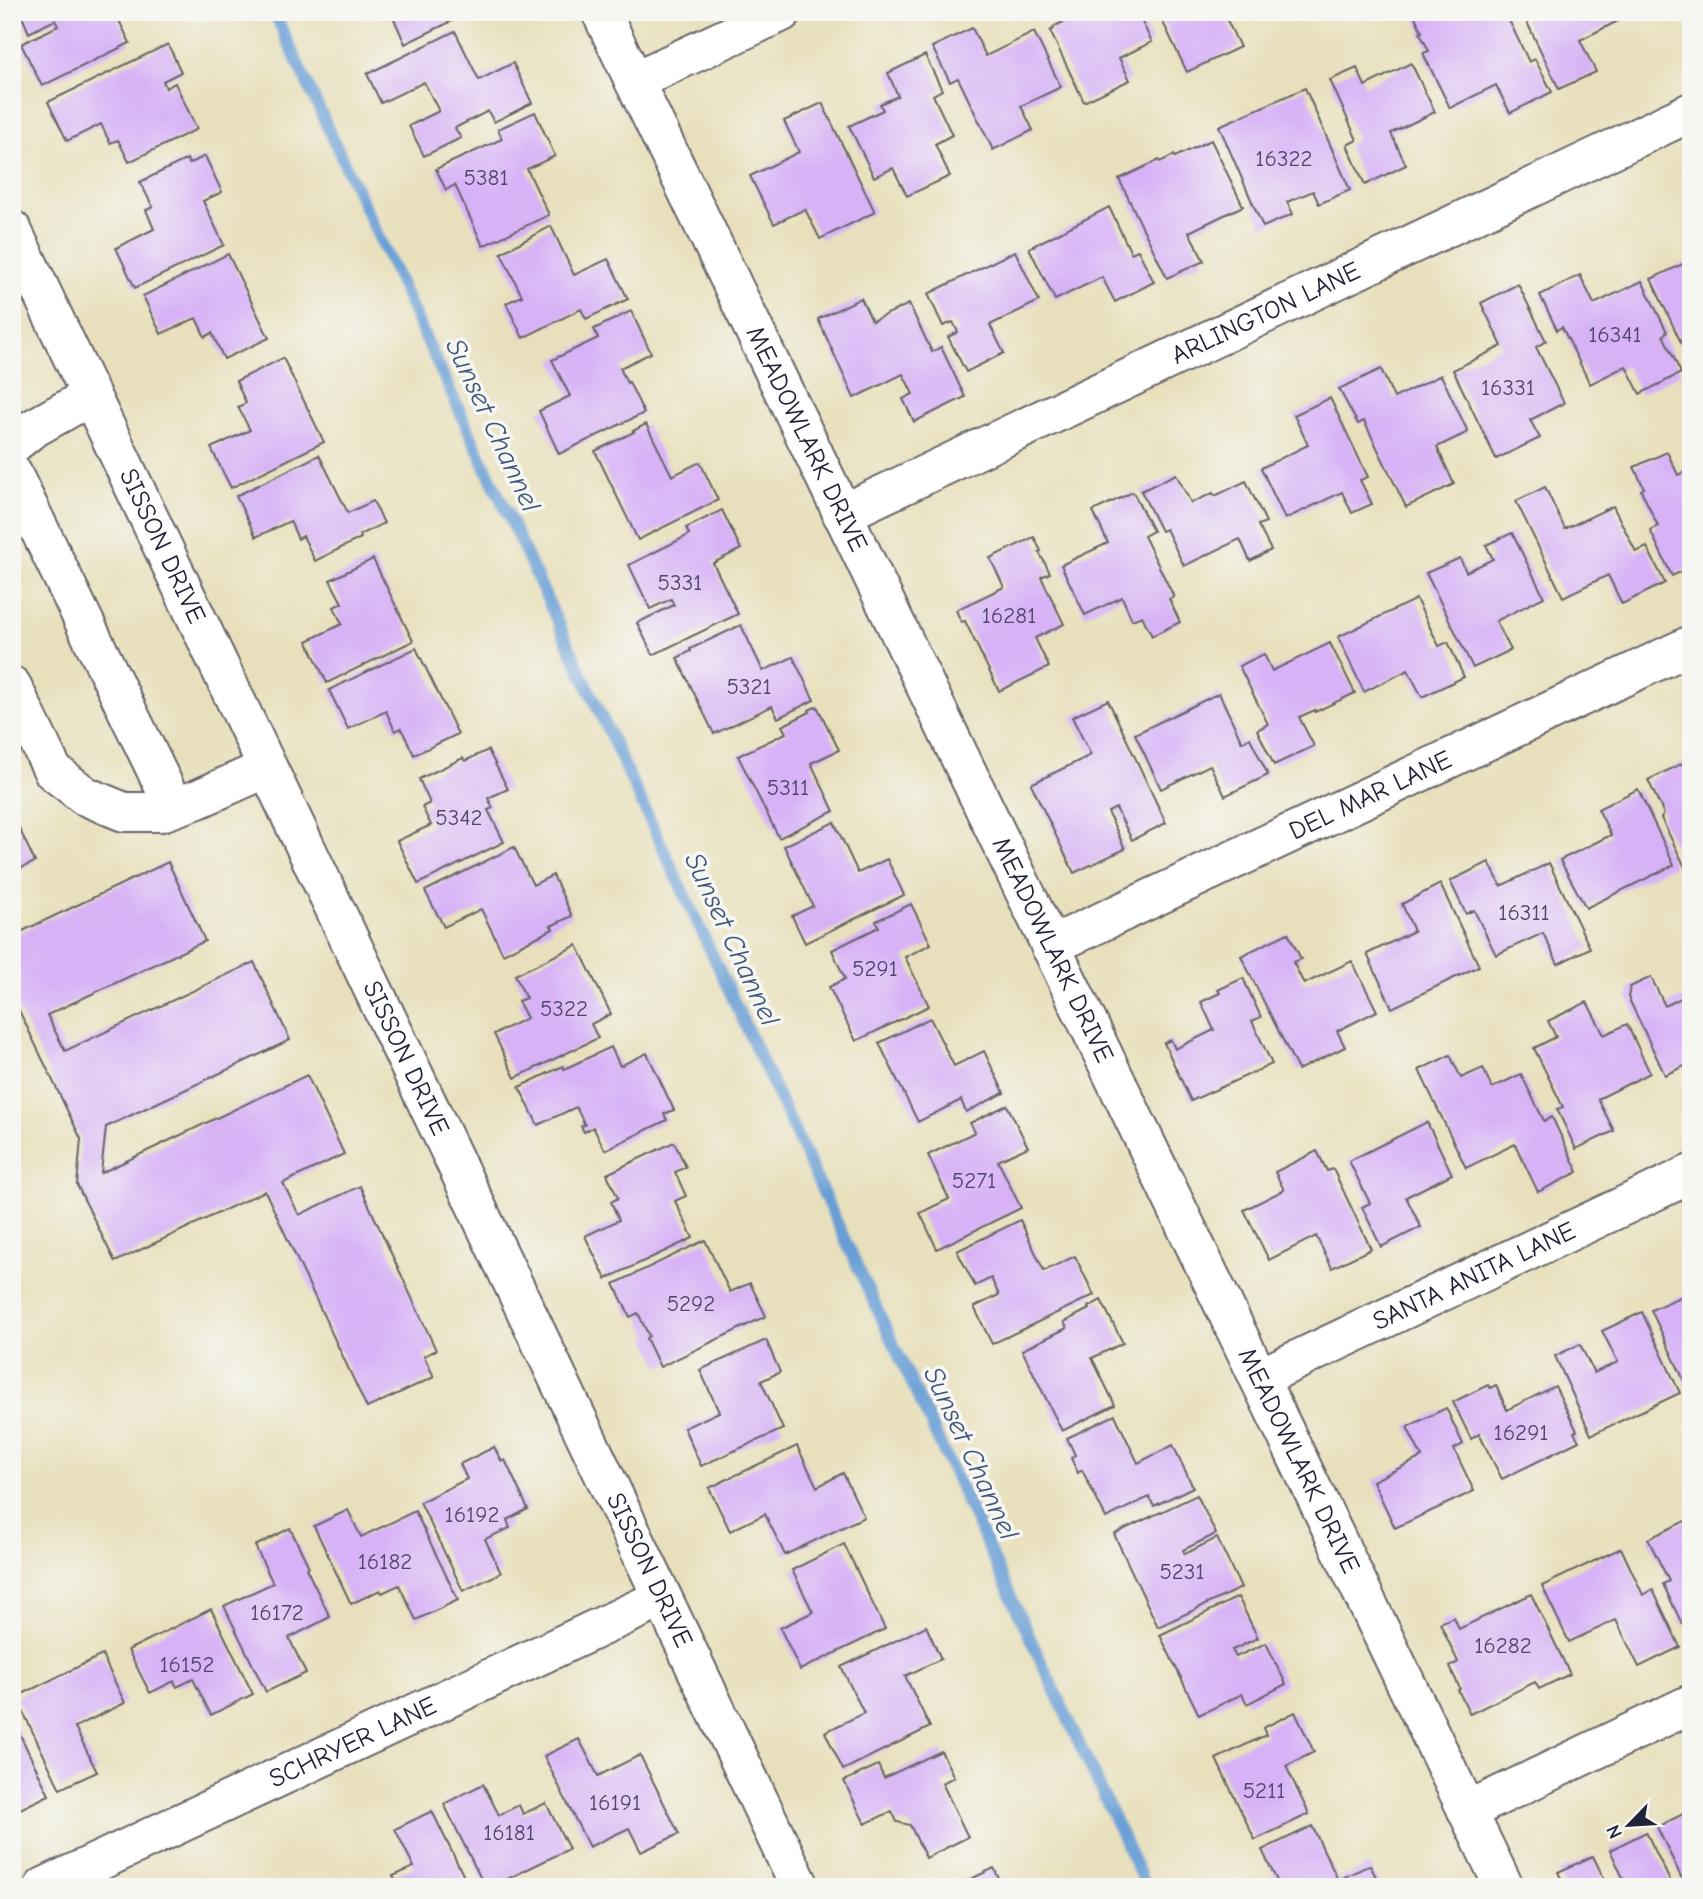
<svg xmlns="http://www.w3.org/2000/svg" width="1703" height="1899" viewBox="0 0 1703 1899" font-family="'Comic Neue',sans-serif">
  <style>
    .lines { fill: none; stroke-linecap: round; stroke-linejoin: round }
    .stream { stroke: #689ed5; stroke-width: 12 }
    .building { fill: #d7b2f6 }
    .minor-casing { stroke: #676468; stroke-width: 42 }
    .minor { stroke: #fff; stroke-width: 38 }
    .labels { text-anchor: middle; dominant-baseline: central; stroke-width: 7; stroke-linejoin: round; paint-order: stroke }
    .number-label { font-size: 23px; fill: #4f466a }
    .street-label { font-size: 26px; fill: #22223b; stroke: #f6f6f2 }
    .water-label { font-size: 28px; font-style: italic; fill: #3e5479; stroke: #f6f6f2 }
  </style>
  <rect width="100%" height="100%" fill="#f6f6f2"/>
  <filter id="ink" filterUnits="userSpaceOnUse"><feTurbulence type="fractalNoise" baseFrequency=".0143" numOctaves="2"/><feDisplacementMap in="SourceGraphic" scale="14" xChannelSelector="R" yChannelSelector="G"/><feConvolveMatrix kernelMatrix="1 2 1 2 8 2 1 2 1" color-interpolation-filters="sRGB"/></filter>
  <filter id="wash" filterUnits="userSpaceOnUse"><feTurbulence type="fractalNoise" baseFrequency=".00686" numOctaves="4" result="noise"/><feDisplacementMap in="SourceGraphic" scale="28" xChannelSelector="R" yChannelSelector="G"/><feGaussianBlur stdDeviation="1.57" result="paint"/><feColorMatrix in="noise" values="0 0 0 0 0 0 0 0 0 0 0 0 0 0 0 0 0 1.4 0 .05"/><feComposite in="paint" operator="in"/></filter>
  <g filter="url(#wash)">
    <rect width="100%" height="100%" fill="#e8e0bc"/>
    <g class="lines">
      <!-- stream -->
      <polyline class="stream" points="274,12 1146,1887"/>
    </g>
    <g id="blocks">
      <!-- building -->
      <g class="building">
        <polygon points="20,12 115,12 130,43 42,86 21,44 58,26 55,20 29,33"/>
        <polygon points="391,12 447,12 452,21 405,44"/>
        <polygon points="1089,12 1137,12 1152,42 1119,58 1130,80 1084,102 1050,31 1054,29 1053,27 1077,15 1078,17"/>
        <polygon points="1158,12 1223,12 1240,47 1187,72"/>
        <polygon points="1413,12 1505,12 1529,62 1535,59 1552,92 1510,113 1496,85 1450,108 1423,53 1429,51 1420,33 1422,32"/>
        <polygon points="1522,12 1636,12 1580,40 1596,72 1559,89"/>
        <polygon points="972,28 986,56 1034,32 1061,87 1021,106 1033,130 993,150 958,78 950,82 932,47"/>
        <polygon points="455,31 479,80 513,63 532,103 494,122 488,111 455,128 461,138 424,156 409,126 439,111 424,82 381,103 367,74"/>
        <polygon points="168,44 181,72 163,81 166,88 175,83 197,129 129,162 118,140 110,143 101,124 67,141 48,102"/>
        <polygon points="925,55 942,90 933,95 952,135 935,144 950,176 907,196 893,168 874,177 849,126 883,110 880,104 898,96 888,73"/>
        <polygon points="1411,63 1435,112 1391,133 1406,165 1365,185 1347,145 1357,140 1330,80 1357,68 1365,86"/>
        <polygon points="1305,88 1350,190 1319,204 1313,191 1287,202 1293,214 1263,227 1219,126"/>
        <polygon points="822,103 875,212 820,239 805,209 774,224 750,176 799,152 784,121"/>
        <polygon points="535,112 555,156 527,169 549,215 483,246 455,185 446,190 436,169 502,139 498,129"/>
        <polygon points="1211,140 1243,206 1189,232 1204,261 1167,278 1119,179 1159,160 1160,162 1174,155 1175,157"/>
        <polygon points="205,156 222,192 203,201 224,245 135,288 116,248 154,229 146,210 153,207 140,182 187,159 189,164"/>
        <polygon points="1109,207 1131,253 1138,250 1154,282 1115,302 1102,277 1055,300 1029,248"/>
        <polygon points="551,226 574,275 608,259 628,299 586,319 581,309 523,338 506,303 522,296 501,253"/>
        <polygon points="1015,251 1039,301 990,325 1004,353 966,372 948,337 958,332 953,322 943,326 928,294"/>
        <polygon points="228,254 269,338 224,359 212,333 205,337 196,318 161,334 143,296"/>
        <polygon points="1691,260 1691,343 1683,347 1651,279"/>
        <polygon points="1580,275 1594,304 1642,281 1667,332 1663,335 1681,373 1640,394 1626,366 1590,384 1562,327 1557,330 1540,295"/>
        <polygon points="1518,284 1546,341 1536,347 1564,403 1530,420 1540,438 1496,459 1453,370 1502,346 1481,303"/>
        <polygon points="861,298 872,321 909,304 932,352 941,347 965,397 914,422 903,399 913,394 903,374 854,398 818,319"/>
        <polygon points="631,311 651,353 620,368 627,383 629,382 644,413 559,454 539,411 570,396 552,360 598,338 594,329"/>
        <polygon points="283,358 324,442 231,488 211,448 250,430 238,407 246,403 236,381"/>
        <polygon points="1381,369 1394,398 1441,375 1468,432 1437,447 1454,484 1406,507 1364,421 1358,424 1339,389"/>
        <polygon points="1330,398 1368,477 1360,480 1372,504 1352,513 1342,492 1285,519 1261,468 1308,445 1294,415"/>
        <polygon points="646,424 672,476 700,462 718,500 638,540 595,451 634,432 633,431"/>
        <polygon points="1667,452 1678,475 1691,469 1691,567 1672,576 1650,530 1658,526 1641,490 1644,488 1634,467"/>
        <polygon points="319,455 348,513 373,501 384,523 360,535 361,538 315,561 303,536 298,539 290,521 256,537 236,496"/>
        <polygon points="1176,474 1191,503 1213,493 1215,496 1246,481 1266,522 1258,525 1271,550 1250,561 1240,539 1184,566 1166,529 1161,531 1141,491"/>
        <polygon points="1545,487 1565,529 1613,506 1636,552 1647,547 1665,583 1622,604 1608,575 1563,597 1516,501"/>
        <polygon points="1133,492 1153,531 1144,536 1174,597 1169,599 1180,622 1152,636 1142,616 1132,620 1122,597 1085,615 1061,565 1108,543 1093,511"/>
        <polygon points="722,510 741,549 713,563 738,614 653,655 637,623 674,605 671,599 650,609 629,565 685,537 689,534 686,528"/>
        <polygon points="1512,533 1544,597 1496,621 1511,650 1473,668 1426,573 1460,558 1466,572 1493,559 1486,545"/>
        <polygon points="1034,537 1041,551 1039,552 1050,573 1041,577 1064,624 1035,638 1049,667 999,691 965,621 961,622 956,610 1004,587 990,558"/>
        <polygon points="373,559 413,641 327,683 307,641 342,624 334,607 342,603 330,580"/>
        <polygon points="1416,599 1439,646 1448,642 1464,677 1422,697 1408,670 1364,692 1338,637"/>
        <polygon points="741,625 763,671 793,657 814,700 778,718 772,706 714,734 677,658 691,651 690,649"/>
        <polygon points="1330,643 1355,693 1315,712 1315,710 1299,717 1314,746 1274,765 1257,730 1268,724 1239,666 1264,654 1272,671"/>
        <polygon points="416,648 458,734 414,755 401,728 395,731 386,711 348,729 329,690"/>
        <polygon points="1219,693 1242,742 1250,738 1268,775 1225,796 1210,765 1161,789 1135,734"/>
        <polygon points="1108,700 1166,823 1132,840 1116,808 1108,812 1125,849 1074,873 1031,784 1091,755 1072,717"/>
        <polygon points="817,706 839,750 811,763 834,811 779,838 738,756 786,733 782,726 810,712 809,710"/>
        <polygon points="488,750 508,789 488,798 493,808 488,810 504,842 418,884 397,841 431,825 422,807 430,803 419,779 463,758 465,761"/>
        <polygon points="1687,761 1691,769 1691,864 1685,867 1661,818 1664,814 1648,780"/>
        <polygon points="1638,789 1674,865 1586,908 1560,860 1611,835 1598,809"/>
        <polygon points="12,813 35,862 12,872"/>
        <polygon points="834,822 858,873 887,859 904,895 805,943 792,916 813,906 784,846"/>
        <polygon points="514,847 533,885 553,875 572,916 551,926 553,929 503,954 481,909 444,927 425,891"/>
        <polygon points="168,862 205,941 47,1015 65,1051 254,962 290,1040 106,1127 101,1173 307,1075 344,1154 283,1183 299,1215 360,1186 436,1350 424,1356 434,1377 367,1408 265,1191 115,1262 77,1185 81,1139 12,996 12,936"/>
        <polygon points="1489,862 1501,886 1549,863 1590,948 1558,964 1543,933 1496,955 1474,910 1466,914 1450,881"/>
        <polygon points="1440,884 1479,966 1392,1008 1367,954 1414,931 1402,904"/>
        <polygon points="911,904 931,944 905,957 929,1006 856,1041 829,987 845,979 832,950 879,927 876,921"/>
        <polygon points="1288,933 1301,959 1293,962 1304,984 1352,961 1377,1011 1337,1031 1345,1047 1298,1070 1241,956"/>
        <polygon points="577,945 611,1014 591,1024 598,1038 515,1078 494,1034 527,1018 518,1001 526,998 515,975"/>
        <polygon points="1651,977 1665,1006 1691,993 1691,1063 1665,1075 1628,997 1630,987"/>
        <polygon points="1243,978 1261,1017 1252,1021 1272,1064 1191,1101 1164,1043 1171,1040 1175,1049 1214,1030 1201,1002 1220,993 1218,990"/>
        <polygon points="1587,1002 1604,1035 1627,1024 1650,1073 1598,1099 1614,1131 1576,1149 1557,1109 1563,1107 1534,1048 1556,1037 1548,1021"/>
        <polygon points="930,1018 954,1066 984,1051 1004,1093 966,1112 961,1100 918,1122 879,1043"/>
        <polygon points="611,1047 620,1066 647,1053 674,1110 664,1114 667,1120 605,1150 593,1127 584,1132 581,1126 585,1125 576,1107 538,1125 519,1087 563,1066 564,1069"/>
        <polygon points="1450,1055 1461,1078 1483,1068 1492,1088 1521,1074 1544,1121 1552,1117 1578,1172 1538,1192 1515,1144 1466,1168 1419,1070"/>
        <polygon points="1007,1105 1028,1147 998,1161 1021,1208 937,1249 920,1213 949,1199 928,1155 975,1132 970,1123"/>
        <polygon points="1427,1122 1452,1174 1406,1197 1421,1227 1381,1247 1362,1207 1370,1203 1349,1161"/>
        <polygon points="674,1142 686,1167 675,1172 686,1196 675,1201 693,1238 606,1279 585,1236 619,1220 611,1202 618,1198 607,1174"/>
        <polygon points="1317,1151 1327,1171 1333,1169 1371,1249 1332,1268 1316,1236 1269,1260 1244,1210 1284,1190 1275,1172"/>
        <polygon points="1020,1220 1044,1271 1075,1256 1094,1295 992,1344 974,1307 999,1295 991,1278 975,1286 957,1251"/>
        <polygon points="705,1240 730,1292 750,1283 766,1316 660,1367 646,1338 649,1336 638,1313 630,1317 614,1284"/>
        <polygon points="1691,1292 1691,1385 1687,1387 1651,1310"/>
        <polygon points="1101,1300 1123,1343 1092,1358 1115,1405 1062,1431 1022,1350 1067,1328 1064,1322 1089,1309 1088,1307"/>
        <polygon points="1642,1312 1680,1393 1591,1435 1555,1356 1580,1344 1594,1373 1618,1362 1602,1331"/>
        <polygon points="766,1340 780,1372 761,1381 783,1429 701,1466 684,1428 719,1412 700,1370"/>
        <polygon points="1488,1385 1490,1388 1496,1385 1507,1410 1555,1386 1577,1431 1574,1432 1579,1441 1502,1479 1479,1434 1471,1439 1453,1402"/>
        <polygon points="1446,1408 1463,1444 1454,1449 1474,1491 1395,1528 1373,1481 1422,1457 1407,1427"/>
        <polygon points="1115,1415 1138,1463 1173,1445 1193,1487 1154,1506 1149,1497 1106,1518 1082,1470 1078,1473 1071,1458 1075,1455 1067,1438"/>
        <polygon points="797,1446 817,1487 843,1473 864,1517 785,1555 765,1514 730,1531 709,1488"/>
        <polygon points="494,1447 502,1462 505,1460 528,1509 507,1520 510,1528 485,1539 501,1573 463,1591 420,1502 467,1479 460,1464"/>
        <polygon points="1197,1495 1216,1534 1183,1550 1185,1554 1217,1538 1241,1588 1158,1627 1114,1534"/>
        <polygon points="348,1510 361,1537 415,1511 458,1600 416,1620 399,1585 382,1593 380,1590 351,1604 314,1526"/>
        <polygon points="1691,1518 1691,1620 1682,1624 1663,1584 1669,1581 1648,1539"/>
        <polygon points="290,1528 309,1567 306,1568 330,1617 289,1638 306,1673 266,1692 224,1606 273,1583 255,1546"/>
        <polygon points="844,1544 885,1629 800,1670 780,1628 813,1612 792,1570"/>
        <polygon points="1621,1548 1643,1595 1653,1590 1680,1647 1639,1667 1616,1620 1569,1642 1542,1586"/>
        <polygon points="1531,1594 1570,1674 1539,1689 1535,1682 1470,1714 1458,1690 1460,1689 1450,1667 1458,1662 1440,1623 1454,1617 1459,1629"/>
        <polygon points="1238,1597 1258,1638 1232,1650 1236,1657 1266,1643 1286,1684 1247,1704 1242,1694 1199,1715 1160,1635"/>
        <polygon points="211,1609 253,1694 211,1715 193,1679 177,1687 174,1681 150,1693 128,1650"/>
        <polygon points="926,1626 941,1659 905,1676 930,1727 843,1770 825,1732 864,1713 841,1667"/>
        <polygon points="102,1655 125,1703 75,1727 97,1772 60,1789 16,1697"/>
        <polygon points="1295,1712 1314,1752 1286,1766 1309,1814 1255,1840 1216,1759 1266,1735 1263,1728"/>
        <polygon points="12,1718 49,1795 12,1813"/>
        <polygon points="579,1739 598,1776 640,1755 679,1834 641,1852 629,1828 589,1847 544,1756"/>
        <polygon points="941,1751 954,1777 942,1783 968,1837 926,1858 910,1825 897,1822 892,1811 865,1824 844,1781 878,1765 884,1778"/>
        <polygon points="483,1784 499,1815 519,1805 523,1814 546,1803 569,1849 491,1887 485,1887 444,1804"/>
        <polygon points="1691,1810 1691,1887 1686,1887 1657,1827"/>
        <polygon points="432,1811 469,1887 392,1887 397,1884 393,1876 414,1867 395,1829"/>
        <polygon points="1312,1826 1338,1880 1370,1865 1381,1887 1280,1887 1262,1850"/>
        <polygon points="1646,1832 1673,1887 1619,1887 1626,1884 1610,1850"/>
        <polygon points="1593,1856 1608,1887 1565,1887 1558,1872"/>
        <polygon points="994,1868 1003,1887 954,1887"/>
      </g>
    </g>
  </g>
  <g filter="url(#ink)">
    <use href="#blocks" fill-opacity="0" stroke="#676468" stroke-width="2"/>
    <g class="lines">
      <defs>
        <g id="minor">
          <path id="s1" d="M601,12L1504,1887"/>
          <polyline points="634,81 782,12"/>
          <path id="s2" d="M12,230L800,1887"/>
          <polyline points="12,445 32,429 91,396"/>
          <polyline points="12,473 174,807"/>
          <path id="s3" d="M842,514L1691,112"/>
          <polyline points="12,686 53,771 85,796 124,812 161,812 198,799 267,768"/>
          <path id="s4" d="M1050,946L1691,645"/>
          <path id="s5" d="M1259,1378L1691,1174"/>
          <polyline points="1467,1811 1691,1704"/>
          <path id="s6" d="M44,1887L662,1598"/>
        </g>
      </defs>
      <!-- minor casing -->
      <use href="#minor" class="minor-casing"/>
      <!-- minor -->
      <use href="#minor" class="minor"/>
    </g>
  </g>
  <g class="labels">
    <!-- number labels -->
    <g class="number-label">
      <text x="1284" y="158">16322</text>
      <text x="486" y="177">5381</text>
      <text x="1615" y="334">16341</text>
      <text x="1508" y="387">16331</text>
      <text x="680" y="582">5331</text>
      <text x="1009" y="615">16281</text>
      <text x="749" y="686">5321</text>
      <text x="788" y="787">5311</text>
      <text x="459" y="817">5342</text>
      <text x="1524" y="912">16311</text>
      <text x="875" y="968">5291</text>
      <text x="564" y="1008">5322</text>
      <text x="974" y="1180">5271</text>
      <text x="691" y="1303">5292</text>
      <text x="1521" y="1432">16291</text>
      <text x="472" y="1514">16192</text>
      <text x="385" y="1561">16182</text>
      <text x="1182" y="1571">5231</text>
      <text x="277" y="1612">16172</text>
      <text x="1503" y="1645">16282</text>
      <text x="187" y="1664">16152</text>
      <text x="1264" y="1790">5211</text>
      <text x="615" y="1802">16191</text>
      <text x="509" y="1832">16181</text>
    </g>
    <!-- street labels -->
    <g class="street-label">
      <text stroke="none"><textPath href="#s3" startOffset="469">ARLINGTON LANE</textPath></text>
      <text stroke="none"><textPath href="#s1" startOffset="474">MEADOWLARK DRIVE</textPath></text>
      <text stroke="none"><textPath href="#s2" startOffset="350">SISSON DRIVE</textPath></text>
      <text stroke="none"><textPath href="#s4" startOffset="354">DEL MAR LANE</textPath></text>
      <text stroke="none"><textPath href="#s1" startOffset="1041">MEADOWLARK DRIVE</textPath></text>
      <text stroke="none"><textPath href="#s2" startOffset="917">SISSON DRIVE</textPath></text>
      <text stroke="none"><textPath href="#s5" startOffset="238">SANTA ANITA LANE</textPath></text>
      <text stroke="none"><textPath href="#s1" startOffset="1608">MEADOWLARK DRIVE</textPath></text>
      <text stroke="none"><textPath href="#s2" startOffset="1484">SISSON DRIVE</textPath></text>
      <text stroke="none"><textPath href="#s6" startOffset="341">SCHRYER LANE</textPath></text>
    </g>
    <!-- water labels -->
    <g class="water-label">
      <text transform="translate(493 425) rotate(65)">Sunset Channel</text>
      <text transform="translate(732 939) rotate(65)">Sunset Channel</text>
      <text transform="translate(971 1453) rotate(65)">Sunset Channel</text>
    </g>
  </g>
  <!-- margin -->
  <rect width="1703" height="1899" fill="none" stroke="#f6f6f2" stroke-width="42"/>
  <!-- north arrow -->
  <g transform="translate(1629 1825) rotate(245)" stroke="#f6f6f2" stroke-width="5" paint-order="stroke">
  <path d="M0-5L12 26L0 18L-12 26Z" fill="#22223b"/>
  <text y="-10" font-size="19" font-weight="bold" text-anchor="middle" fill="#22223b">N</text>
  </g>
</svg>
